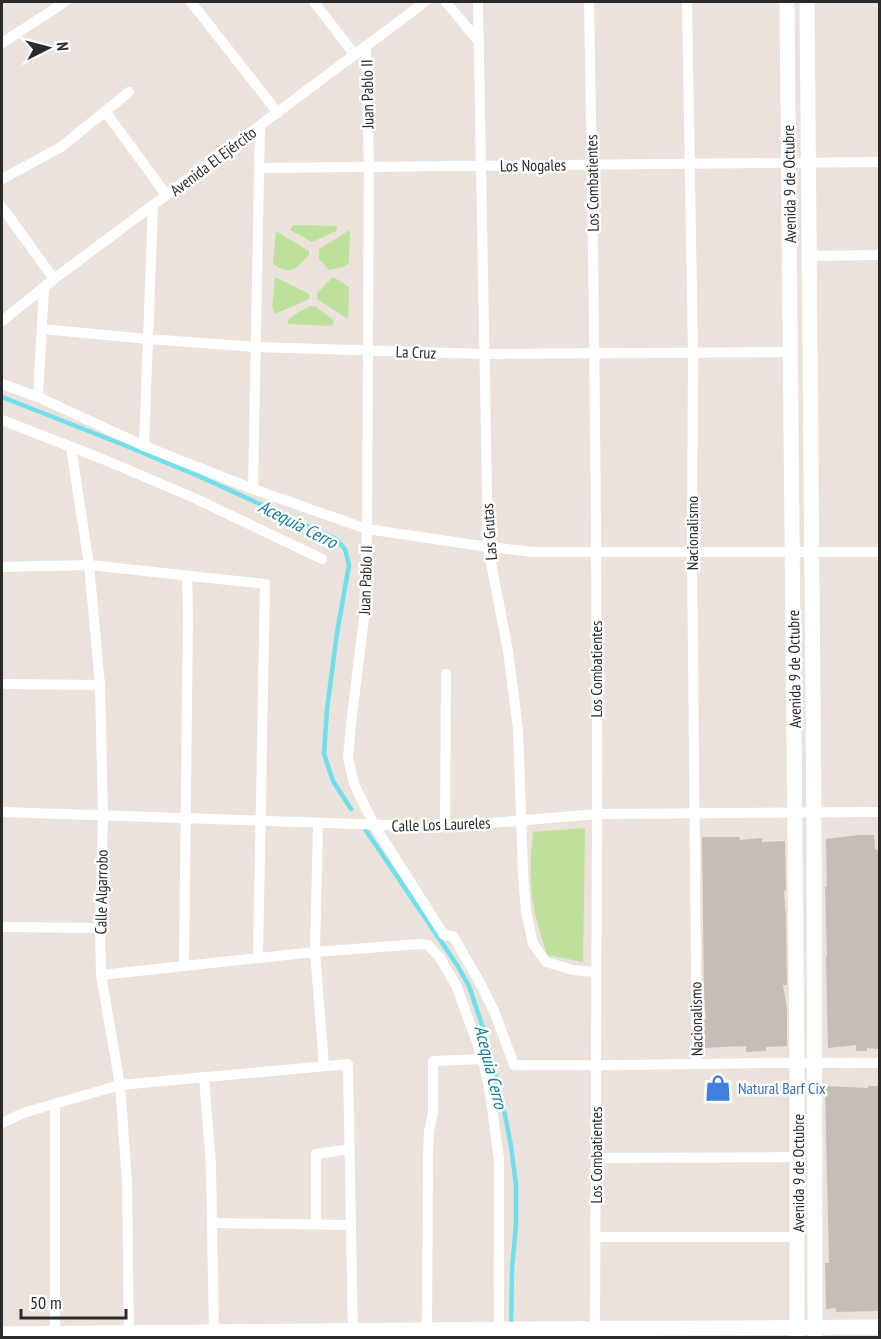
<svg xmlns="http://www.w3.org/2000/svg" width="881" height="1339" viewBox="0 0 881 1339" font-family="'PT Sans Narrow',sans-serif">
  <style>
    .green { fill: #bde19a }
    .lines { fill: none; stroke-linecap: round; stroke-linejoin: round }
    .stream { stroke: #71deeb; stroke-width: 4.5 }
    .building { fill: #c4beb7 }
    .street { stroke: #fff; stroke-width: 10 }
    .secondary { stroke: #fff; stroke-width: 15 }
    .labels { text-anchor: middle; dominant-baseline: central; stroke-width: 5; stroke-linejoin: round; paint-order: stroke }
    .street-label { font-size: 16px; fill: #2a2a2a; stroke: #fff }
    .shop-label { font-size: 16px; fill: #366cbe; stroke: #fff; text-anchor: start }
    .water-label { font-size: 18px; font-style: italic; fill: #117e96; stroke: #fff }
  </style>
  <rect width="100%" height="100%" fill="#ebe2dc"/>
  <!-- green -->
  <g class="green">
    <polygon points="293,225 337,226 337,227 336,231 312,242 290,230"/>
    <polygon points="350,230 349,263 343,267 329,270 319,259 319,249"/>
    <path d="M276,231L309,251V255C295,269 292,276 273,264Z"/>
    <polygon points="275,277 309,294 309,299 275,314 272,306"/>
    <polygon points="332,278 335,278 349,287 348,319 317,299 317,293"/>
    <path d="M311,306L316,307L332,319L334,321L332,326L289,324L287,321C294,314 302,310 311,306Z"/>
    <path d="M585,828L583,962L547,955C543,941 538,927 535,913C529,887 530,858 533,832Z"/>
  </g>
  <g class="lines">
    <!-- stream -->
    <g class="stream">
      <polyline points="2,397 124,445 203,478 336,539 345,549 349,565 337,633 327,709 324,754 333,781 351,809"/>
      <polyline points="365,829 457,965 469,986 485,1034 503,1105 511,1146 516,1185 516,1224 512,1269 511,1338"/>
    </g>
  </g>
  <!-- building -->
  <g class="building">
    <polygon points="859,835 874,835 875,849 879,850 879,1049 867,1048 867,1051 856,1051 856,1045 828,1048 826,956 827,956 825,887 827,887 826,839"/>
    <polygon points="702,837 739,837 740,840 762,838 762,842 785,841 786,890 784,891 786,918 787,985 783,985 787,1009 787,1046 766,1047 766,1051 746,1052 746,1046 704,1048 704,1019 706,1019 704,999"/>
    <polygon points="825,1086 868,1088 868,1086 879,1086 879,1311 836,1312 836,1308 826,1309 825,1263 829,1263"/>
  </g>
  <g class="lines">
    <!-- street -->
    <g class="street">
      <polyline points="191,2 278,113"/>
      <polyline points="314,2 355,55"/>
      <polyline points="446,2 479,42"/>
      <polyline points="478,2 488,547 508,651 518,729 523,873 526,911 533,944 546,962 573,970 596,972"/>
      <path d="M589,2C594,272 597,543 597,814C597,988 595,1163 595,1338"/>
      <polyline points="687,2 693,353 692,552 697,1064"/>
      <polyline points="2,43 65,2"/>
      <path d="M366,46L369,167L367,529L364,618L351,724L348,758L354,784L374,825L444,935L453,936L479,981L494,1011L514,1065C636,1067 757,1061 880,1063"/>
      <polyline points="105,111 167,196"/>
      <polyline points="259,168 880,162"/>
      <polyline points="2,179 61,147 129,92"/>
      <polyline points="2,207 54,279"/>
      <polyline points="808,256 880,255"/>
      <polyline points="2,321 54,279 425,2"/>
      <polyline points="42,329 148,339 256,347 484,354 790,352"/>
      <polyline points="2,384 38,397 144,446 253,489 367,529 488,547 534,552 880,552"/>
      <polyline points="38,397 44,288"/>
      <polyline points="2,420 100,458 192,497 322,559"/>
      <polyline points="144,446 153,206"/>
      <polyline points="71,447 89,565 100,685 103,816 100,928 101,975 120,1085 127,1181 129,1338"/>
      <polyline points="253,489 260,126"/>
      <polyline points="2,567 89,565 265,584 258,958"/>
      <polyline points="2,684 100,685"/>
      <polyline points="2,812 445,827 597,814 880,812"/>
      <polyline points="318,823 315,952 324,1066"/>
      <polyline points="445,827 446,674"/>
      <polyline points="2,927 100,928"/>
      <polyline points="184,966 188,614 187,576"/>
      <polyline points="101,975 315,952 419,944 428,945 440,958 456,985 483,1059 491,1099 499,1160 499,1338"/>
      <polyline points="204,1077 211,1166 214,1338"/>
      <polyline points="55,1104 55,1338"/>
      <polyline points="2,1123 23,1113 120,1085 348,1064 353,1337"/>
      <polyline points="596,1158 798,1157"/>
      <polyline points="212,1223 351,1225"/>
      <polyline points="316,1224 316,1154 350,1149"/>
      <polyline points="596,1237 798,1237"/>
      <polyline points="427,1330 428,1156 429,1131 433,1113 433,1061 483,1059"/>
    </g>
    <!-- secondary -->
    <g class="secondary">
      <polyline points="787,2 797,1062 797,1338"/>
      <polyline points="807,2 814,813 815,1338"/>
      <polyline points="2,1334 527,1329 880,1327"/>
    </g>
  </g>
  <!-- icons -->
  <defs>
    <symbol id="shop-bare" viewBox="-9 -9 18 18"><path d="M-5-2.5h2.3a2.7 3.5 0 0 1 5.4 0H5L5.5 6h-11ZM-1.5-2.5h3a1.5 2.3 0 0 0-3 0Z" fill="#3f7fe0" stroke="#fff" stroke-width="2.5" paint-order="stroke"/></symbol>
  </defs>
  <g fill-rule="evenodd">
    <use href="#shop-bare" x="699" y="1069" width="38" height="38"/>
  </g>
  <g class="labels">
    <!-- street labels -->
    <g class="street-label">
      <text transform="translate(367 94) rotate(-91)">Juan Pablo II</text>
      <text transform="translate(213 161) rotate(-37)">Avenida El Ejército</text>
      <text transform="translate(533 165) rotate(-1)">Los Nogales</text>
      <text transform="translate(592 183) rotate(-91)">Los Combatientes</text>
      <text transform="translate(789 184) rotate(-91)">Avenida 9 de Octubre</text>
      <text transform="translate(416 352) rotate(2)">La Cruz</text>
      <text transform="translate(489 532) rotate(-94)">Las Grutas</text>
      <text transform="translate(692 533) rotate(-90)">Nacionalismo</text>
      <text transform="translate(365 580) rotate(-88)">Juan Pablo II</text>
      <text transform="translate(596 669) rotate(-90)">Los Combatientes</text>
      <text transform="translate(794 669) rotate(-91)">Avenida 9 de Octubre</text>
      <text transform="translate(441 824) rotate(-2)">Calle Los Laureles</text>
      <text transform="translate(101 892) rotate(-89)">Calle Algarrobo</text>
      <text transform="translate(696 1019) rotate(-91)">Nacionalismo</text>
      <text transform="translate(596 1155) rotate(-90)">Los Combatientes</text>
      <text transform="translate(798 1173) rotate(-90)">Avenida 9 de Octubre</text>
    </g>
    <!-- shop labels -->
    <g class="shop-label">
      <text x="738" y="1088">Natural Barf Cix</text>
    </g>
    <!-- water labels -->
    <g class="water-label">
      <text transform="translate(298 524) rotate(27)">Acequia Cerro</text>
      <text transform="translate(491 1067) rotate(76)">Acequia Cerro</text>
    </g>
  </g>
  <!-- border -->
  <rect width="881" height="1339" fill="none" stroke="#2a2a2a" stroke-width="6"/>
  <!-- north arrow -->
  <g transform="translate(48 48) rotate(84)" stroke="#ffffff" stroke-width="4.5" paint-order="stroke">
  <path d="M0-4.5L10 22L0 15L-10 22Z" fill="#2a2a2a"/>
  <text y="-9" font-size="16" font-weight="bold" text-anchor="middle" fill="#2a2a2a">N</text>
  </g>
  <!-- scale -->
  <path d="M21 1309v9h105v-9" fill="none" stroke="#2a2a2a" stroke-width="3"/>
  <text x="30" y="1309" font-size="18" fill="#2a2a2a" stroke="#ffffff" stroke-width="4.5" paint-order="stroke">50 m</text>
</svg>
